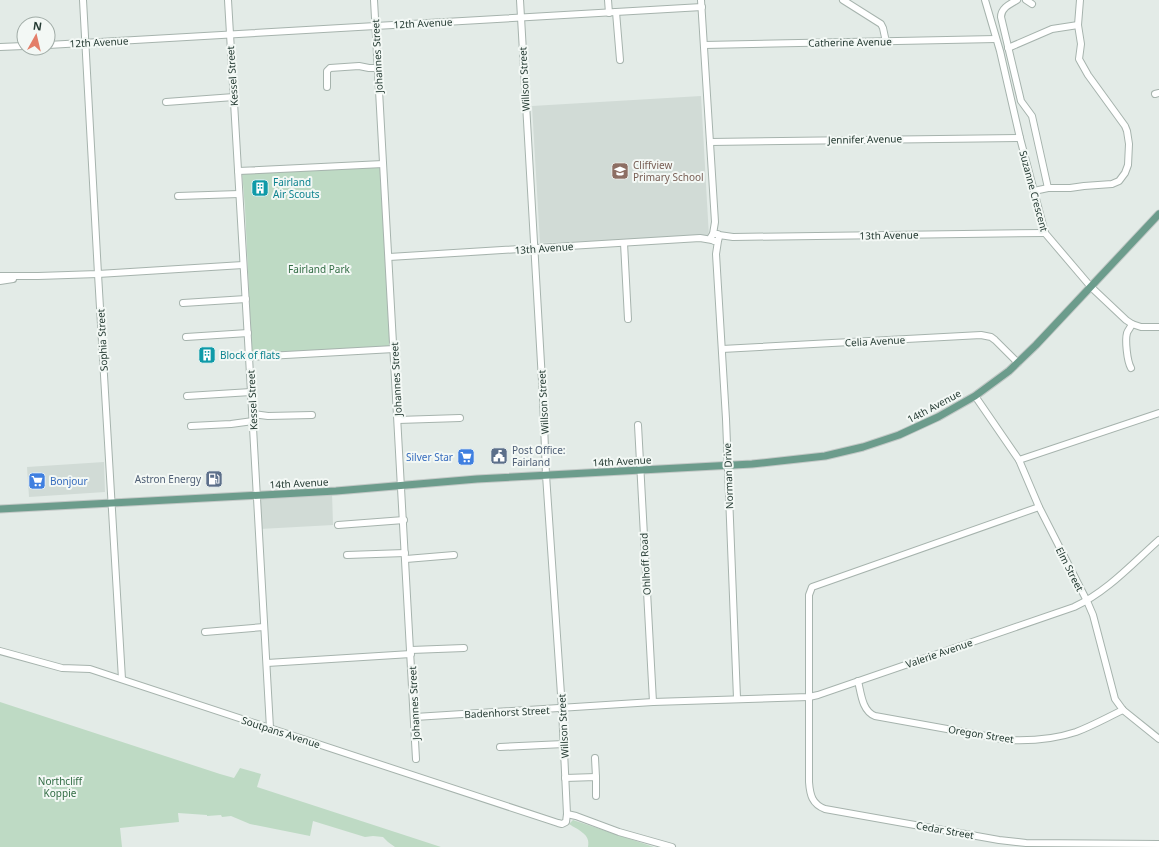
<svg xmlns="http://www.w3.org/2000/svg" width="1159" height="847" viewBox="0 0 1159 847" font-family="'Noto Sans',sans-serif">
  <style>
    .built { fill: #d1dbd6 }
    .green { fill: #bedac4 }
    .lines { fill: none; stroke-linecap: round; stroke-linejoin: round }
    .minor-casing { stroke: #a6b3ad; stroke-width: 8 }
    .major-casing { stroke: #c2c8c6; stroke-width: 9 }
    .minor { stroke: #fff; stroke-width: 6 }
    .major { stroke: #6c9c8c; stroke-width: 7 }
    .labels { text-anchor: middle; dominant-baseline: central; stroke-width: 4; stroke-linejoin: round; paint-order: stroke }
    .street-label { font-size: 10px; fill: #253b33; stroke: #f3f8f5 }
    .education-label { font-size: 10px; fill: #785e54; stroke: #f3f8f5; text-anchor: start }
    .culture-label { font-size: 10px; fill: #0d838f; stroke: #f3f8f5; text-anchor: start }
    .park-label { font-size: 10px; fill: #336d45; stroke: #f3f8f5 }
    .service-label { font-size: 10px; fill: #4e5e75; stroke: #f3f8f5; text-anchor: start }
    .shop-label { font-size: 10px; fill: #366cbe; stroke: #f3f8f5; text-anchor: end }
  </style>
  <rect width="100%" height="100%" fill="#e3ebe7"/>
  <!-- built -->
  <g class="built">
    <polygon points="701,96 709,237 540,243 532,106"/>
    <polygon points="104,462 105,492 29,497 27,467"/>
    <polygon points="332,492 333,525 260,529 258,497"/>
  </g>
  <!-- green -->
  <g class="green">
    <polygon points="384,166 394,348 252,356 245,208 242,172"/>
    <polygon points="0,702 220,774 234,778 240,768 261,774 257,787 441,847 395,847 388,842 383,837 373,836 365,837 313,821 310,836 250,824 231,816 222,817 221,815 207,816 207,815 178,813 179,822 120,828 122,847 0,847"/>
    <path d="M573,820L654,847H588C591,834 578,830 569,824Z"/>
  </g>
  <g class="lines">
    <defs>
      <g id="minor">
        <polyline points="83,0 98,274 122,679"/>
        <polyline points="228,0 249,357 270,728"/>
        <polyline points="374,0 416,759"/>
        <polyline points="608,0 609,13"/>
        <polyline points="701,0 715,222 713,234"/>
        <polyline points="843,0 881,24 883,28 886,42"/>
        <polyline points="985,0 1000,51 1020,138 1045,233 1091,287 1126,320 1132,324 1141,327 1159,327"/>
        <path d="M1017,0C1010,4 1001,8 1001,17L1021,101L1032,116L1048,188"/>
        <polyline points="1026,0 1032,4"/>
        <polyline points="616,12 620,60"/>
        <polyline points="48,45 702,7"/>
        <polyline points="704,45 996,39"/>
        <polyline points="0,47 24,46"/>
        <polyline points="1008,48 1052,29 1078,25"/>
        <polyline points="327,87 327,71 330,68 359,66 369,68 378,68"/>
        <polyline points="1155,94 1159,93"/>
        <polyline points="166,102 234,97"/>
        <polyline points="710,142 1020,138"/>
        <polyline points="238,171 383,164"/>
        <polyline points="1034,191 1048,188 1070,188 1084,186 1112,184 1119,181 1125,173 1128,165 1129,144 1127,131 1125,126 1088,75 1079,59 1081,44 1078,25 1080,0"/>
        <polyline points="178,196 239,194"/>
        <polyline points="719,235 733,237 1045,233"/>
        <polyline points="718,241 714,241 712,240 711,237 713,234 718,234 719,237 718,241 716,254 726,419 737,698"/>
        <polyline points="624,243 628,319"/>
        <polyline points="389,257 700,238 712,240"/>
        <polyline points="0,276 38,276 98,274 243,265"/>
        <polyline points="0,281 13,279"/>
        <polyline points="183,303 246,299"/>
        <polyline points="186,337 248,333"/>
        <polyline points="722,349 981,335 991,337 995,340 1018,363"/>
        <polyline points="249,357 394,349"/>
        <path d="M1131,368C1127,361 1125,340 1127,333C1128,330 1131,327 1132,324"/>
        <polyline points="187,396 251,392"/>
        <polyline points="975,396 1019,460 1039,507 1087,601 1093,615 1115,699 1123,710 1159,739"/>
        <polyline points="253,414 268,416 312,415"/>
        <polyline points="398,420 460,418"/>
        <polyline points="638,425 653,702"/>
        <polyline points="191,426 231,424 253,421"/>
        <polyline points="1019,460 1159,413"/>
        <path d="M1039,507L812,587L809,595V782C810,795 812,804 825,809L999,840L1026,843L1159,844"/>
        <polyline points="338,525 404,520"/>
        <polyline points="347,555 405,553"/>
        <polyline points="406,559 454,555"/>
        <polyline points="205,632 264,627"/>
        <polyline points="411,650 464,648"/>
        <polyline points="0,651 62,668 90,669 558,823 562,824 566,822 567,814 562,709 546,475 543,398 520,0"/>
        <polyline points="267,663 411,654"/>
        <path d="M858,681C861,693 862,711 875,716L1008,740C1030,741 1055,739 1076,732C1092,726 1108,717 1123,710"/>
        <path d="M415,717L653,702L809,697L818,695L1074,607C1107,592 1133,563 1159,540"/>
        <polyline points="500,747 564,744"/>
        <polyline points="595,758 596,777"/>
        <polyline points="565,778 596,777 596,796"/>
        <polyline points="567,814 576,816 619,832 672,847"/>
      </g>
      <polyline id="major" points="0,509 336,491 477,479 752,464 825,456 863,447 899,435 938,417 975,396 1009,371 1036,345 1159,214"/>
    </defs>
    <!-- minor casing -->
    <use href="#minor" class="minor-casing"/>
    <!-- major casing -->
    <use href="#major" class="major-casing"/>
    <!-- minor -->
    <use href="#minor" class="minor"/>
    <!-- major -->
    <use href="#major" class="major"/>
  </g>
  <!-- icons -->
  <defs>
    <symbol id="school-square" viewBox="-11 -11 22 22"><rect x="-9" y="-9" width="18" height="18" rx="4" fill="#8d6e63" stroke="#f3f8f5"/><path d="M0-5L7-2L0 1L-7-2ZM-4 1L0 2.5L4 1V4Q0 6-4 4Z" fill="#fff"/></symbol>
    <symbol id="building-square" viewBox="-11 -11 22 22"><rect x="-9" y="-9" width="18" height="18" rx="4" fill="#0f9aa8" stroke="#f3f8f5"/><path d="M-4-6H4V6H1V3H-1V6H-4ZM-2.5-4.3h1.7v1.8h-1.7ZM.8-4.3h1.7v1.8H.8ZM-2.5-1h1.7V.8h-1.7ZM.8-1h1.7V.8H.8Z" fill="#fff"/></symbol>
    <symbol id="civic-square" viewBox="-11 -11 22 22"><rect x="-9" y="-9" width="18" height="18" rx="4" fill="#5c6f8a" stroke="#f3f8f5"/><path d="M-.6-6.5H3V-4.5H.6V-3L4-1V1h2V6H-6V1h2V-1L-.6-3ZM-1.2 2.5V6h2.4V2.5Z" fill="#fff"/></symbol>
    <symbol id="supermarket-square" viewBox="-11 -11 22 22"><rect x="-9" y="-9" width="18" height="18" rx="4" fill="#3f7fe0" stroke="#f3f8f5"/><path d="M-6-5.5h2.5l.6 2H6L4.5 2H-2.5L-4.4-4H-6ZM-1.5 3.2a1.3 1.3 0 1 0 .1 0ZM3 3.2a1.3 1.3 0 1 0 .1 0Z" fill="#fff"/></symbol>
    <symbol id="fuel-square" viewBox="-11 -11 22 22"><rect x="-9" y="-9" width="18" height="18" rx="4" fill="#5c6f8a" stroke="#f3f8f5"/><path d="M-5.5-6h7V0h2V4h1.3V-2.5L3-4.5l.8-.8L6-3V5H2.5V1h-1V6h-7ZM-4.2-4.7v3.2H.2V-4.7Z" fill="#fff"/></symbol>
  </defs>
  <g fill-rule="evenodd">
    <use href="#school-square" x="610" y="161" width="20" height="20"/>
    <use href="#building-square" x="250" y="178" width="20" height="20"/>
    <use href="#building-square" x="197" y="345" width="20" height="20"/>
    <use href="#civic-square" x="489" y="446" width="20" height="20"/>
    <use href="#supermarket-square" x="456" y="447" width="20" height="20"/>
    <use href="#fuel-square" x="204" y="469" width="20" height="20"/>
    <use href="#supermarket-square" x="27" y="471" width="20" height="20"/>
  </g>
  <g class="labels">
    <!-- street labels -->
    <g class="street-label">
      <text transform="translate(423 23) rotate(-3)">12th Avenue</text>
      <text transform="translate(99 42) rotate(-3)">12th Avenue</text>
      <text transform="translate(850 42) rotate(-1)">Catherine Avenue</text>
      <text transform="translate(377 56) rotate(-93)">Johannes Street</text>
      <text transform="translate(232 76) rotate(-94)">Kessel Street</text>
      <text transform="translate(524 79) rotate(-93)">Willson Street</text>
      <text transform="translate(865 139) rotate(-1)">Jennifer Avenue</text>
      <text transform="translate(1034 191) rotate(75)">Suzanne Crescent</text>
      <text transform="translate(889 235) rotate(-1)">13th Avenue</text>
      <text transform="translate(544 248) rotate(-4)">13th Avenue</text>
      <text transform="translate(102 340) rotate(-93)">Sophia Street</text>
      <text transform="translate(875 341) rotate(-3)">Celia Avenue</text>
      <text transform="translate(396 379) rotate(-93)">Johannes Street</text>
      <text transform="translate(252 400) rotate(-93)">Kessel Street</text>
      <text transform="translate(543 402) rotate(-93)">Willson Street</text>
      <text transform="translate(934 406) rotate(-28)">14th Avenue</text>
      <text transform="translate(622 461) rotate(-3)">14th Avenue</text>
      <text transform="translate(728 476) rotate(-92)">Norman Drive</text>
      <text transform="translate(299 483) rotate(-3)">14th Avenue</text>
      <text transform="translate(645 564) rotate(-93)">Ohlhoff Road</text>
      <text transform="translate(1070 569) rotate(63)">Elm Street</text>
      <text transform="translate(939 653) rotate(-19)">Valerie Avenue</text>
      <text transform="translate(414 703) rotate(-93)">Johannes Street</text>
      <text transform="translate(507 712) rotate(-3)">Badenhorst Street</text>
      <text transform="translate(563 726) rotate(-93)">Willson Street</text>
      <text transform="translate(281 732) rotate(18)">Soutpans Avenue</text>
      <text transform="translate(981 734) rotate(9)">Oregon Street</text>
      <text transform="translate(945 830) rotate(10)">Cedar Street</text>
    </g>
    <!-- education labels -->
    <g class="education-label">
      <text x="633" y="165">Cliffview<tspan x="633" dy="12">Primary School</tspan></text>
    </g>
    <!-- culture labels -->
    <g class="culture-label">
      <text x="273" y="182">Fairland<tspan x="273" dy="12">Air Scouts</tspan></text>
      <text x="220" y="355">Block of flats</text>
    </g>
    <!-- park labels -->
    <g class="park-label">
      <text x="319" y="269">Fairland Park</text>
      <text x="60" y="781">Northcliff<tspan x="60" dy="12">Koppie</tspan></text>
    </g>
    <!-- service labels -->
    <g class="service-label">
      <text x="512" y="450">Post Office:<tspan x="512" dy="12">Fairland</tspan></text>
      <text x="201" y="479" text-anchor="end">Astron Energy</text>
    </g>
    <!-- shop labels -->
    <g class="shop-label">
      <text x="453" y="457">Silver Star</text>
      <text x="50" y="481" text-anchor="start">Bonjour</text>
    </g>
  </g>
  <!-- north arrow -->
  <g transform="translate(36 36) rotate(8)"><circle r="19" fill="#f3f8f5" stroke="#a1aca7"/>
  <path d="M0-3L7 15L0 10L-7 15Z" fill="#e37e69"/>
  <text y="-6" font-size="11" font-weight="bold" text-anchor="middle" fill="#253b33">N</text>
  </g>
</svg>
